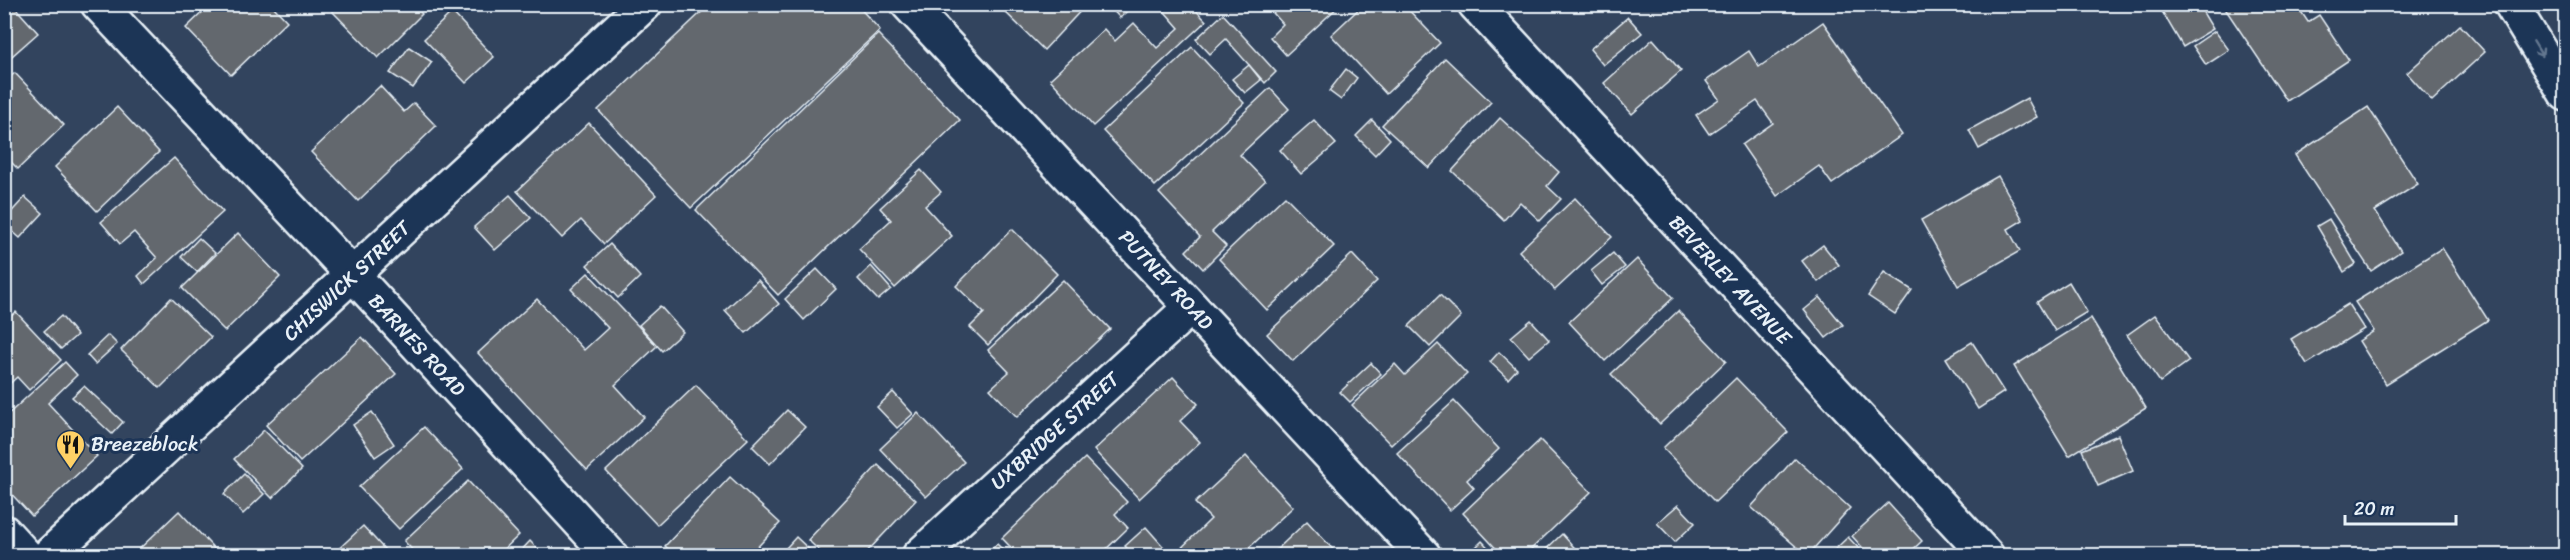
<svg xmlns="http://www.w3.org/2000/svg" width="2570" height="560" viewBox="0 0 2570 560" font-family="Sriracha,sans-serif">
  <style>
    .building { fill: #64686e; stroke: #e8f1f8; stroke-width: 1.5 }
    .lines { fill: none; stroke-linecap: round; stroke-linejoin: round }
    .street-casing { stroke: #e8f1f8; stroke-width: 38 }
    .street { stroke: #1d3557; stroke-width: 33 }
    .oneway { stroke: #64778f }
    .labels { text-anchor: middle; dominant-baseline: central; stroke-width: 6; stroke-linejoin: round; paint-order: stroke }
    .street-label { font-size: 20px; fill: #e8f1f8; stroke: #1d3557 }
    .poi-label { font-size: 20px; fill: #e8f1f8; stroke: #1d3557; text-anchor: start }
  </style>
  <rect width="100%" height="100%" fill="#32445e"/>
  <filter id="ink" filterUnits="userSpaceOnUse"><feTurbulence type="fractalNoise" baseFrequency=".0167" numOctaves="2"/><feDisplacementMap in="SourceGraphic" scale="12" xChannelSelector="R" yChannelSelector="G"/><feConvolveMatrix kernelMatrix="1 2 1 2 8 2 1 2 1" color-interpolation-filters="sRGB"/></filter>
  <g filter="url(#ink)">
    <!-- building -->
    <g class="building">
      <polygon points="4,4 12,4 38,33 4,63"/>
      <polygon points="211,4 271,4 287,21 231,75 186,28"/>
      <polygon points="339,4 413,4 422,14 378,58 332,11"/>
      <polygon points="710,4 856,4 880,30 691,208 598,110"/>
      <polygon points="997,4 1087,4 1044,50"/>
      <polygon points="1107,4 1134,4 1120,18"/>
      <polygon points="1158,4 1190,4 1206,21 1093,126 1050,79 1104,29 1115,41 1134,23 1157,48 1179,28"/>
      <polygon points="1265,4 1341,4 1286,55 1270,37 1283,24"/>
      <polygon points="1364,4 1403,4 1440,43 1386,94 1331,35"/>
      <polygon points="2165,4 2198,4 2213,29 2183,47 2160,8"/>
      <polygon points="2222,4 2296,4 2308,22 2319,15 2349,60 2287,101"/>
      <polygon points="452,12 494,57 466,83 424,39"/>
      <polygon points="1223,14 1276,72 1265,83 1226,39 1210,54 1196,39"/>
      <polygon points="1628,17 1642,33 1603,65 1590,49"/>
      <polygon points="1823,22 1902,135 1832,184 1819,166 1777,196 1742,145 1773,123 1757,101 1709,134 1696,115 1719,99 1706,81 1749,51 1759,67"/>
      <polygon points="2460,25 2485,52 2432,101 2407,73"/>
      <polygon points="2215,31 2229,50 2206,65 2193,46"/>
      <polygon points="878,34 960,120 778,295 696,210"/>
      <polygon points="1653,39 1681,71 1632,114 1604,83"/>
      <polygon points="409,47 432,62 413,88 390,73"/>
      <polygon points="1192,47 1244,103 1155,186 1103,131"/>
      <polygon points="1445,58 1491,102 1429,168 1382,125"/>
      <polygon points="1249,65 1261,80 1245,93 1232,79"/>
      <polygon points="1346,69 1357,78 1341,100 1329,91"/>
      <polygon points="15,73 64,125 18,169 4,155 4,82"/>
      <polygon points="380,86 404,112 414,103 436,126 358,201 311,152"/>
      <polygon points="1270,88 1289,109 1240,155 1265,181 1212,232 1226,246 1203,269 1186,251 1200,237 1159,193"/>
      <polygon points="2027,98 2037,117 1979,149 1969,130"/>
      <polygon points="117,107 159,152 97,211 55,167"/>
      <polygon points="2368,107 2418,184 2375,211 2401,251 2371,271 2295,155"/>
      <polygon points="1500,118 1559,172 1547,186 1561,199 1540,221 1520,202 1504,220 1452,171"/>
      <polygon points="1314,120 1336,144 1301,174 1280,150"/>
      <polygon points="1372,120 1390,139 1375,155 1356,136"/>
      <polygon points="589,123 656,195 604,244 581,220 562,238 517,191"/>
      <polygon points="174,158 223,212 144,284 138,276 157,258 134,232 120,244 101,222"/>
      <polygon points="921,170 941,192 925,206 952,236 895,288 859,249 891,220 880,208"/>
      <polygon points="1998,176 2023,220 2008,229 2020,251 1958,286 1921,220"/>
      <polygon points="510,195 531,218 495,250 474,227"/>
      <polygon points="1285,196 1334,246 1267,310 1219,259"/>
      <polygon points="25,197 43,213 20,238 4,224 4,220"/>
      <polygon points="1575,198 1612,237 1555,290 1519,251"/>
      <polygon points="2329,219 2356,264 2344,272 2317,226"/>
      <polygon points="1012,229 1057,274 988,345 970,327 984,313 956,286"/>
      <polygon points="238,233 280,277 225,331 182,288"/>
      <polygon points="199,238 215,253 197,272 181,257"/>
      <polygon points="610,244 640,277 618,298 587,265"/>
      <polygon points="1823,245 1839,265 1818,282 1802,261"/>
      <polygon points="2442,248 2488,320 2386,384 2359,341 2374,331 2355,302"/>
      <polygon points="1613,253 1625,267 1602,285 1591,271"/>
      <polygon points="1352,254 1377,281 1293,361 1267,334"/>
      <polygon points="1637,259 1673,298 1605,361 1569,322"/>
      <polygon points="871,266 891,289 878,300 858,279"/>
      <polygon points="817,269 836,289 804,320 785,299"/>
      <polygon points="1884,272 1912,290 1895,314 1868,296"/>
      <polygon points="588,273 657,346 615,385 644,417 587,470 478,353 537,299 584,350 608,328 571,289"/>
      <polygon points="758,280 779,304 746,333 725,310"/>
      <polygon points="1063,280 1110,329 1017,417 990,389 1009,372 988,350"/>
      <polygon points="2069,282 2087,312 2055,331 2037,302"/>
      <polygon points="1440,295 1461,316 1430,347 1409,326"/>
      <polygon points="1820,297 1843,325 1826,338 1804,310"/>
      <polygon points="171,298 211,337 160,388 121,350"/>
      <polygon points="2348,304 2364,329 2307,364 2291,339"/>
      <polygon points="660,306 683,332 662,351 639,325"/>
      <polygon points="1678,311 1726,361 1660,424 1611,374"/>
      <polygon points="16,312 61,360 29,390 17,377 4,389 4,322"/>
      <polygon points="2155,315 2189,361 2160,382 2127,335"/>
      <polygon points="61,316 77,335 61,349 44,331"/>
      <polygon points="2091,318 2146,408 2069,456 2014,366"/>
      <polygon points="1531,320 1549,340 1529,357 1511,337"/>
      <polygon points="108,335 117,344 95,364 87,355"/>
      <polygon points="362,337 396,374 300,462 266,425"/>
      <polygon points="1972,342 2004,392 1978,409 1946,358"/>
      <polygon points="1438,344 1467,374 1391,445 1352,405 1395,364 1405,375"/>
      <polygon points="1499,352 1517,369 1508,379 1490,362"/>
      <polygon points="65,362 77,375 48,403 97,456 32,516 4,486 4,418"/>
      <polygon points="1371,363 1381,374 1350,402 1340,392"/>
      <polygon points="1173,377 1198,404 1180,421 1200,442 1139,499 1094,450"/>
      <polygon points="1736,378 1788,432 1715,502 1663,448"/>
      <polygon points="696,385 748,439 657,525 606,471"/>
      <polygon points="84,386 123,422 112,434 72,397"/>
      <polygon points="893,392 913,414 897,428 877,407"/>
      <polygon points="1454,401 1499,449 1467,480 1474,488 1450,510 1397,453"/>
      <polygon points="787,410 805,427 770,464 752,446"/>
      <polygon points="372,412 394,444 375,457 353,425"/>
      <polygon points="918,413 964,462 926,497 880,449"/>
      <polygon points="424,427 463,469 399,529 359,487"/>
      <polygon points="264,430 302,469 272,498 234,459"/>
      <polygon points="2118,435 2133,471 2098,486 2082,450"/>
      <polygon points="1540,440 1591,492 1524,556 1503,556 1463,513"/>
      <polygon points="1246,456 1293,507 1240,556 1173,556 1211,519 1195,503"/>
      <polygon points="1085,458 1127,502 1115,514 1128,528 1099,556 1019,556 1002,538"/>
      <polygon points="1795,458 1850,508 1807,556 1751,507"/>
      <polygon points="878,465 916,500 863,556 825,556 808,540"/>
      <polygon points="244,474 264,494 243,514 224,494"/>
      <polygon points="730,477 780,523 749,556 676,556 665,546"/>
      <polygon points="468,481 519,535 497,556 418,556 404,541"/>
      <polygon points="1888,503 1922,541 1906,556 1870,556 1852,536"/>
      <polygon points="1678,505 1695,523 1675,542 1657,523"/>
      <polygon points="179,511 221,556 132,556"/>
      <polygon points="1307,521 1339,556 1270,556"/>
      <polygon points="363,526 385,550 379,556 331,556"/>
      <polygon points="1146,527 1169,553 1166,556 1134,556 1125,546"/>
      <polygon points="1562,534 1582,556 1539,556"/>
      <polygon points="796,537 814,554 813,556 793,556 786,548"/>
      <polygon points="1848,537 1866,556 1828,556"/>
      <polygon points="530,541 544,556 516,556"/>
      <polygon points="1482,541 1496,556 1467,556"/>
      <polygon points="997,544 1009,556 985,556"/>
    </g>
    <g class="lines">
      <defs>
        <g id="street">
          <polyline points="98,4 354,276 611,556"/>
          <polyline points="908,4 1424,556"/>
          <polyline points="1475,4 1987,556"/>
          <polyline points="2511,4 2566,94"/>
          <polyline points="4,532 26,556"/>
          <polyline points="48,556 645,4"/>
          <polyline points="919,556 1191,307"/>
        </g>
      </defs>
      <!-- street casing -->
      <use href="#street" class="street-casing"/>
      <!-- street -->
      <use href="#street" class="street"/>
    </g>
    <!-- one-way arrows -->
    <defs><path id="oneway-shaft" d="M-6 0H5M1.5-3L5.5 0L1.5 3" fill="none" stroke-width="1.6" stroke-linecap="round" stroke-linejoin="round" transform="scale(1.5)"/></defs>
    <use class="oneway" href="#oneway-shaft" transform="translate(2538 49) rotate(59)"/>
  </g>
  <!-- icons -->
  <defs>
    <symbol id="restaurant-pin" viewBox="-11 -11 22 30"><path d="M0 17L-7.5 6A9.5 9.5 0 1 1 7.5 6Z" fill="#ffd166" stroke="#1d3557"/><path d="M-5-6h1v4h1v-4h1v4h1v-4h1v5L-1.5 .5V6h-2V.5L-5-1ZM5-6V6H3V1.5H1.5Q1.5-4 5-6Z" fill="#111"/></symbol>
  </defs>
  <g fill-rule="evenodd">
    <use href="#restaurant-pin" x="54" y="428" width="33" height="45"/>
  </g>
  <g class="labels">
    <!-- street labels -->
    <g class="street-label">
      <text transform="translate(1166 280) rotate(47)">PUTNEY ROAD</text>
      <text transform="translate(1730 280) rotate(47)">BEVERLEY AVENUE</text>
      <text transform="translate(347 281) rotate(-43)">CHISWICK STREET</text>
      <text transform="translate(417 345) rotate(47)">BARNES ROAD</text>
      <text transform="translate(1055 431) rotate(-42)">UXBRIDGE STREET</text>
    </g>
    <!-- poi labels -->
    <g class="poi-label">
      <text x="91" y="444">Breezeblock</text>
    </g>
  </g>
  <!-- margin -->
  <rect width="2570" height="560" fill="none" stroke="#1d3557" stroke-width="24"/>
  <rect x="12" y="12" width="2546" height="536" fill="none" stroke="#e8f1f8" stroke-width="2" filter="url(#ink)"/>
  <!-- scale -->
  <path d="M2345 515v9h111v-9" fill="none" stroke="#e8f1f8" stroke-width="3"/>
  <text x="2354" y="515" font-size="18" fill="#e8f1f8" stroke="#1d3557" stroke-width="4.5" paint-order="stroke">20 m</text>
</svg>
